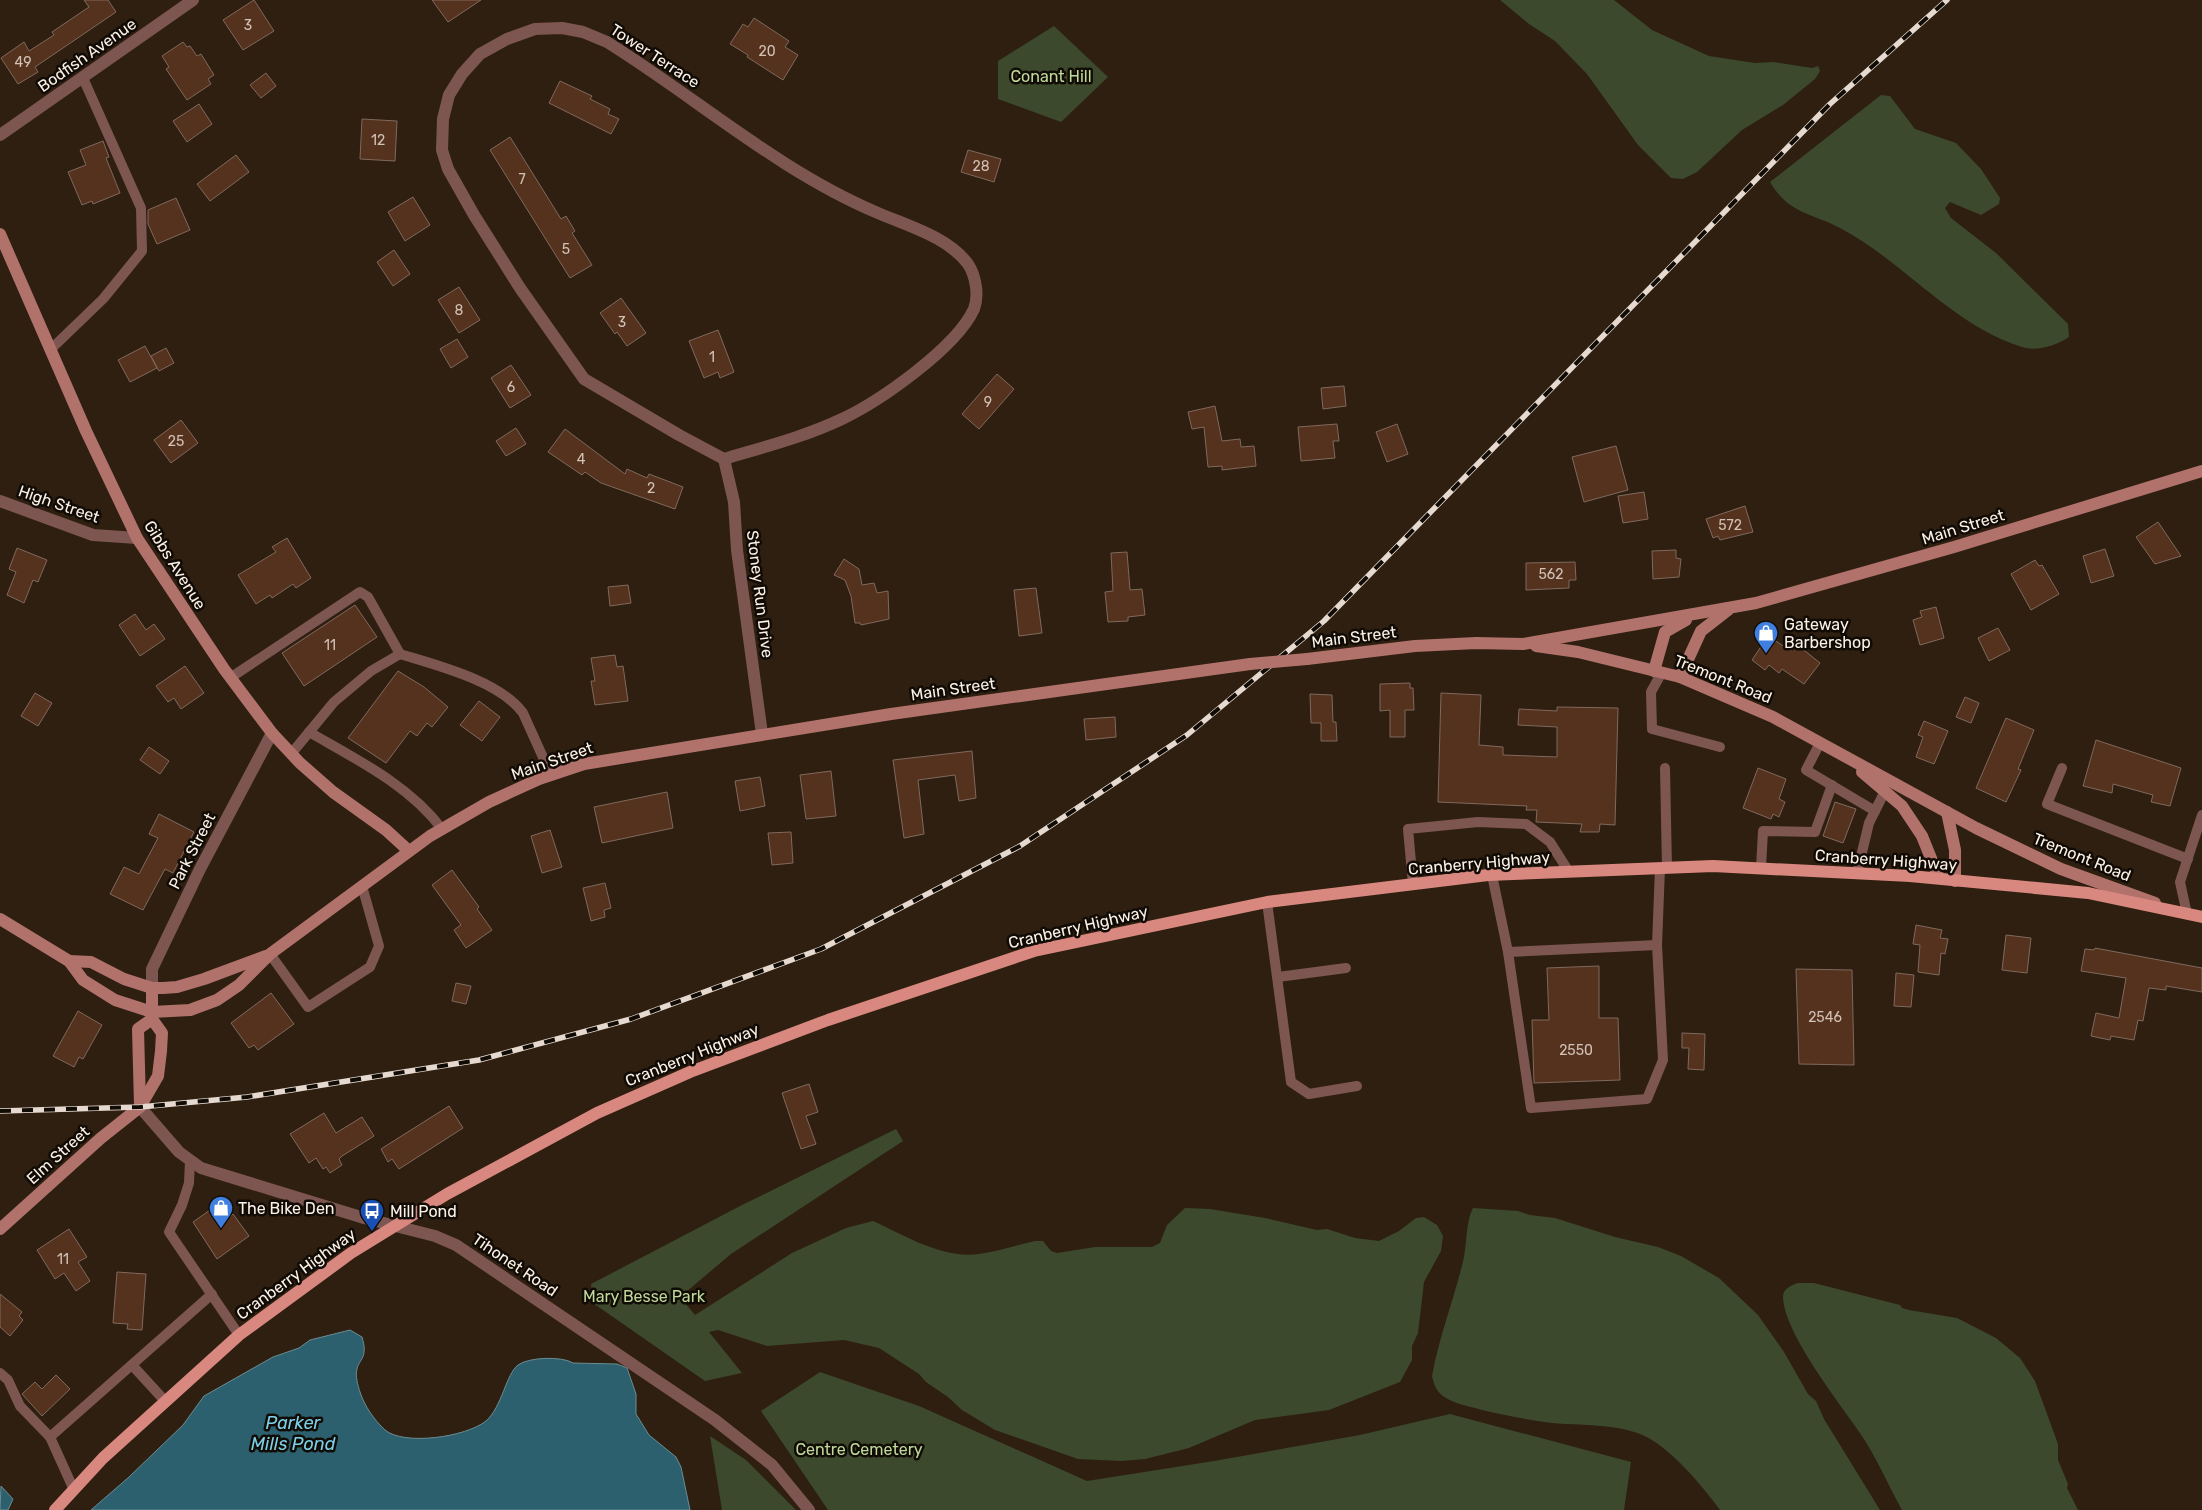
<svg xmlns="http://www.w3.org/2000/svg" width="2202" height="1510" viewBox="0 0 2202 1510" font-family="Rubik,sans-serif">
  <style>
    .green { fill: #3d492c }
    .water { fill: #2d606e; stroke: #6b8c92 }
    .building { fill: #54321e; stroke: #80695d }
    .lines { fill: none; stroke-linecap: round; stroke-linejoin: round }
    .lane { stroke: #7d5651; stroke-width: 10 }
    .street { stroke: #7d5651; stroke-width: 12 }
    .secondary { stroke: #b1726b; stroke-width: 12 }
    .primary { stroke: #d9887f; stroke-width: 12 }
    .rail-casing { stroke: #e6dad0; stroke-width: 5.5 }
    .rail { stroke: #110b05; stroke-width: 4; stroke-dasharray: 11; stroke-linecap: butt }
    .secondary-bridge { stroke: #b1726b; stroke-width: 12 }
    .labels { text-anchor: middle; dominant-baseline: central; stroke-width: 5; stroke-linejoin: round; paint-order: stroke }
    .number-label { font-size: 14px; fill: #d2c1b5 }
    .street-label { font-size: 16px; fill: #fcf1e7; stroke: #110b05 }
    .park-label { font-size: 16px; fill: #bfd99a; stroke: #110b05 }
    .poi-label { font-size: 16px; fill: #fcf1e7; stroke: #110b05; text-anchor: start }
    .water-label { font-size: 18px; font-style: italic; fill: #7cd0e9; stroke: #110b05 }
  </style>
  <rect width="100%" height="100%" fill="#2e1f10"/>
  <!-- green -->
  <g class="green">
    <polygon points="1500,0 1614,0 1652,30 1709,56 1755,63 1774,62 1812,68 1818,66 1820,71 1815,79 1783,105 1742,130 1697,172 1683,179 1671,178 1638,145 1587,74 1555,41 1529,24"/>
    <polygon points="1054,26 1108,77 1061,122 998,99 998,61"/>
    <path d="M1881,95L1890,96L1915,129L1956,143L1981,169L2000,198L1999,204L1981,215L1950,202L1945,208L1951,218L1996,253L2068,324L2069,337C2057,345 2037,352 2022,347C1951,325 1904,261 1838,227C1810,213 1788,213 1770,182Z"/>
    <path d="M896,1129L903,1141L731,1254L680,1297L695,1315L792,1253L846,1228L873,1221C906,1236 942,1259 979,1254C998,1251 1017,1245 1035,1241H1043L1051,1251L1057,1253L1095,1247H1152L1160,1243L1167,1225L1185,1208L1210,1209L1265,1218L1317,1230L1327,1229L1355,1238L1379,1241L1399,1231L1416,1218L1424,1217L1437,1225L1443,1236L1441,1251L1424,1282L1418,1333L1412,1346V1360L1400,1382L1329,1410L1255,1420L1189,1448L1145,1459L1122,1461L1078,1459L995,1430L962,1410L948,1397L926,1382L919,1374L879,1348L844,1340L767,1346L718,1330L709,1332L742,1373L705,1381L593,1303L591,1284L742,1205Z"/>
    <path d="M1473,1208L1518,1211L1530,1215L1555,1218L1615,1237L1658,1247L1681,1256L1719,1278L1758,1315L1784,1352L1808,1394L1816,1401L1824,1419L1880,1510H1720C1702,1485 1666,1442 1637,1433C1614,1425 1589,1425 1565,1424C1537,1422 1509,1416 1482,1410C1469,1406 1454,1404 1443,1396C1436,1391 1434,1384 1432,1376C1439,1336 1455,1297 1464,1257C1467,1241 1466,1221 1473,1208Z"/>
    <path d="M1798,1283H1814L1900,1305L1902,1308L1909,1310L1957,1318L1996,1338L2020,1358L2035,1381L2058,1444V1460L2068,1484L2067,1488L2078,1510H1902C1888,1485 1876,1456 1860,1433C1839,1402 1784,1333 1783,1297C1783,1288 1792,1285 1798,1283Z"/>
    <polygon points="820,1372 919,1406 1087,1481 1214,1461 1360,1435 1450,1414 1631,1462 1624,1510 828,1510 761,1411"/>
    <polygon points="710,1436 746,1460 796,1510 722,1510"/>
  </g>
  <!-- water -->
  <g class="water">
    <path d="M350,1330L362,1337C363,1341 365,1347 364,1352C364,1358 358,1363 357,1369C355,1375 358,1386 360,1392C364,1405 374,1420 385,1430C404,1446 466,1437 486,1421C502,1407 506,1374 518,1365C529,1357 562,1356 573,1363L617,1364L627,1368L636,1394V1414L649,1435L676,1457L681,1467L690,1510H91L129,1477L183,1425L204,1396L273,1357L299,1348L310,1340Z"/>
    <polygon points="1,1486 13,1499 8,1510 0,1510"/>
  </g>
  <!-- building -->
  <g class="building">
    <polygon points="84,0 108,0 116,12 35,67 38,72 18,84 1,58 24,42 29,51 54,35 52,32 89,7"/>
    <polygon points="254,0 274,31 243,50 223,20"/>
    <polygon points="432,0 481,0 448,22"/>
    <polygon points="754,18 789,41 785,47 798,55 783,80 747,57 748,55 730,44 743,24 748,27"/>
    <polygon points="183,42 187,47 190,46 197,56 201,54 214,75 208,79 211,84 187,100 166,69 169,67 162,56"/>
    <polygon points="266,73 276,86 261,98 250,85"/>
    <polygon points="560,81 592,96 590,99 610,109 608,114 619,119 611,134 549,103"/>
    <polygon points="199,104 212,124 187,142 173,121"/>
    <polygon points="362,119 397,121 395,161 360,159"/>
    <polygon points="510,137 561,219 566,216 575,231 572,233 592,265 570,278 490,150"/>
    <polygon points="103,141 109,157 106,158 120,193 93,204 92,201 82,205 68,172 86,165 80,150"/>
    <polygon points="968,150 1001,159 994,182 961,172"/>
    <polygon points="236,155 249,172 210,201 197,184"/>
    <polygon points="413,197 430,225 405,241 388,212"/>
    <polygon points="176,198 190,230 157,244 148,224 148,210"/>
    <polygon points="394,250 410,274 393,286 377,262"/>
    <polygon points="459,287 480,320 459,333 438,300"/>
    <polygon points="621,298 646,333 627,346 617,332 615,334 600,313"/>
    <polygon points="718,330 734,372 720,378 718,372 704,378 689,341"/>
    <polygon points="457,339 468,357 451,368 440,349"/>
    <polygon points="145,346 157,368 130,382 118,360"/>
    <polygon points="166,348 174,363 159,371 151,356"/>
    <polygon points="511,365 531,395 510,408 491,378"/>
    <polygon points="997,374 1014,389 979,429 962,414"/>
    <polygon points="1344,386 1346,406 1323,409 1321,388"/>
    <polygon points="1215,406 1222,441 1240,439 1241,447 1254,446 1256,466 1222,470 1222,466 1208,467 1204,427 1192,429 1188,412"/>
    <polygon points="181,420 198,443 171,463 154,440"/>
    <polygon points="1337,424 1339,441 1333,441 1335,458 1301,461 1298,427"/>
    <polygon points="1397,424 1408,454 1387,462 1376,432"/>
    <polygon points="516,428 526,444 506,456 496,441"/>
    <polygon points="565,429 625,474 627,469 647,478 649,474 683,487 675,509 601,483 585,472 582,475 548,452"/>
    <polygon points="1616,446 1628,490 1584,502 1572,457"/>
    <polygon points="1644,492 1648,519 1623,523 1618,496"/>
    <polygon points="1745,506 1753,532 1720,540 1718,536 1713,538 1706,519"/>
    <polygon points="2158,522 2181,556 2155,564 2136,537"/>
    <polygon points="287,538 311,578 296,588 293,584 272,598 270,595 256,604 238,575 276,552 272,547"/>
    <polygon points="17,548 47,560 38,582 33,580 24,603 7,595 16,572 9,569"/>
    <polygon points="2105,549 2114,576 2091,583 2083,556"/>
    <polygon points="1676,550 1676,558 1681,559 1679,577 1653,579 1652,551"/>
    <polygon points="1127,552 1130,590 1142,589 1145,615 1128,617 1128,621 1108,622 1105,592 1113,591 1111,553"/>
    <polygon points="844,559 859,569 862,585 874,583 877,593 888,591 889,619 861,625 860,623 855,623 851,596 845,580 834,575"/>
    <polygon points="2035,560 2039,566 2042,565 2059,594 2031,610 2011,574"/>
    <polygon points="1575,562 1576,580 1569,580 1569,588 1526,590 1526,563"/>
    <polygon points="628,585 631,603 610,606 608,587"/>
    <polygon points="1036,588 1042,633 1019,636 1014,590"/>
    <polygon points="355,605 377,637 304,686 282,653"/>
    <polygon points="1936,607 1944,638 1920,645 1913,620 1922,617 1920,611"/>
    <polygon points="135,614 146,630 154,624 165,639 140,656 119,625"/>
    <polygon points="1998,628 2010,650 1989,661 1978,638"/>
    <polygon points="1768,636 1791,651 1795,647 1798,650 1800,647 1820,663 1804,684 1782,669 1779,673 1769,665 1765,670 1752,660"/>
    <polygon points="615,655 617,667 623,666 628,701 595,705 591,681 595,681 591,658"/>
    <polygon points="185,666 204,693 181,709 174,698 168,702 156,686"/>
    <polygon points="398,671 424,687 448,707 432,727 427,723 417,736 410,731 386,763 348,738"/>
    <polygon points="1410,683 1410,688 1413,688 1414,710 1405,710 1405,737 1390,737 1390,710 1380,711 1380,684"/>
    <polygon points="35,693 52,703 38,726 21,716"/>
    <polygon points="1441,693 1481,695 1479,745 1503,747 1503,755 1557,757 1557,727 1518,725 1519,709 1557,711 1557,707 1618,708 1615,825 1600,824 1599,832 1580,832 1582,824 1536,822 1537,810 1526,810 1527,806 1438,802"/>
    <polygon points="1310,694 1332,695 1333,722 1336,722 1337,741 1321,741 1321,723 1311,723"/>
    <polygon points="1965,697 1979,703 1971,723 1956,717"/>
    <polygon points="479,701 500,717 482,741 460,725"/>
    <polygon points="1115,717 1116,737 1086,740 1084,719"/>
    <polygon points="2006,718 2034,730 2018,769 2021,770 2006,802 1976,788"/>
    <polygon points="1924,721 1948,731 1934,764 1916,757 1923,737 1918,735"/>
    <polygon points="2096,740 2181,768 2170,806 2151,802 2153,795 2113,784 2112,793 2083,786"/>
    <polygon points="149,747 169,761 160,774 140,760"/>
    <polygon points="972,751 976,798 959,801 955,775 918,780 924,834 904,838 893,760"/>
    <polygon points="1758,768 1786,779 1779,799 1785,802 1779,817 1773,814 1771,819 1743,808"/>
    <polygon points="831,771 836,816 806,819 800,775"/>
    <polygon points="760,777 765,806 740,811 735,781"/>
    <polygon points="667,792 673,828 602,843 594,807"/>
    <polygon points="1835,802 1856,809 1843,843 1823,836"/>
    <polygon points="159,814 194,832 173,873 165,869 143,910 110,894 124,867 139,874 158,838 149,834"/>
    <polygon points="550,830 562,867 542,873 531,836"/>
    <polygon points="791,832 793,863 772,865 768,833"/>
    <polygon points="452,870 479,907 477,909 492,930 466,948 454,930 461,925 432,885"/>
    <polygon points="605,883 611,908 604,910 605,917 591,921 583,888"/>
    <polygon points="1916,925 1942,930 1940,938 1948,939 1945,954 1941,953 1939,975 1918,972 1920,945 1913,944"/>
    <polygon points="2006,935 2031,938 2027,973 2002,970"/>
    <polygon points="2095,948 2202,968 2202,992 2166,986 2166,990 2149,988 2143,1021 2138,1020 2134,1040 2111,1036 2110,1040 2091,1036 2096,1013 2119,1018 2126,978 2081,971 2085,949 2094,950"/>
    <polygon points="1599,966 1599,1018 1618,1018 1620,1080 1534,1083 1532,1020 1549,1020 1547,968"/>
    <polygon points="1796,969 1852,970 1854,1065 1799,1064"/>
    <polygon points="1896,973 1914,975 1911,1007 1894,1006"/>
    <polygon points="456,983 471,986 466,1004 452,1001"/>
    <polygon points="271,993 294,1024 258,1050 254,1045 249,1048 231,1023"/>
    <polygon points="78,1011 102,1025 83,1059 79,1057 74,1067 53,1056"/>
    <polygon points="1682,1033 1705,1034 1704,1070 1688,1069 1689,1048 1682,1048"/>
    <polygon points="809,1084 818,1112 806,1116 816,1144 801,1149 782,1093"/>
    <polygon points="449,1106 463,1128 399,1169 392,1159 388,1162 381,1149"/>
    <polygon points="324,1113 336,1133 362,1117 374,1136 342,1156 339,1159 342,1165 330,1173 326,1167 323,1169 316,1158 309,1163 290,1134"/>
    <polygon points="220,1203 229,1217 233,1214 249,1236 217,1259 193,1222"/>
    <polygon points="69,1229 87,1257 78,1262 90,1281 76,1291 64,1273 55,1279 37,1250"/>
    <polygon points="117,1272 146,1274 142,1330 127,1329 128,1324 113,1323"/>
    <polygon points="0,1294 22,1312 19,1316 23,1320 10,1336 0,1327"/>
    <polygon points="56,1375 70,1389 42,1416 22,1394 35,1382 42,1389"/>
  </g>
  <g class="lines">
    <!-- lane -->
    <g class="lane">
      <polyline points="50,350 103,299 142,251 141,208 83,78"/>
      <path d="M400,654C436,665 500,681 523,713L551,775"/>
      <polyline points="1662,672 1651,692 1652,729 1720,747"/>
      <polyline points="230,678 360,592 368,597 400,654 371,671 334,702 291,754"/>
      <path d="M309,732C356,759 409,785 442,829"/>
      <polyline points="1820,743 1806,770 1875,811"/>
      <polyline points="1665,768 1667,868"/>
      <polyline points="2062,768 2047,804 2188,859"/>
      <polyline points="1761,868 1763,831 1815,832 1832,785"/>
      <polyline points="1857,873 1869,823 1885,791"/>
      <polyline points="1492,875 1508,952 1657,945 1660,868"/>
      <polyline points="1413,884 1408,829 1478,822 1526,824 1550,842 1569,872"/>
      <polyline points="1267,902 1291,1082 1309,1094 1357,1086"/>
      <polyline points="2187,914 2180,882 2202,815"/>
      <polyline points="1508,952 1531,1108 1647,1099 1663,1060 1657,945"/>
      <polyline points="270,954 308,1007 370,967 379,946 362,886"/>
      <polyline points="1278,977 1346,968"/>
      <polyline points="190,1161 189,1183 182,1205 169,1232 239,1335"/>
      <polyline points="132,1365 165,1401"/>
      <polyline points="0,1373 8,1380 20,1406 50,1437 74,1490"/>
      <polyline points="50,1437 212,1294"/>
    </g>
    <!-- street -->
    <g class="street">
      <path d="M562,28L583,32L607,42C697,98 780,172 878,213C908,226 948,237 968,264C976,276 979,296 974,309C956,348 880,401 842,419C804,437 764,447 724,459L679,435L584,379L520,288L474,215L448,169L442,150L443,119L449,95L462,74L480,54L507,39L535,29Z"/>
      <polyline points="0,135 193,0"/>
      <polyline points="724,459 734,502 737,550 762,734"/>
      <polyline points="0,501 93,535 137,538"/>
      <polyline points="152,988 152,969 200,869 272,733"/>
      <polyline points="140,1107 179,1152 201,1168 364,1218 435,1236 456,1245 715,1420 772,1465 809,1510"/>
    </g>
    <!-- secondary -->
    <g class="secondary">
      <polyline points="0,234 86,431 137,538 224,669 272,733 300,763 333,792 386,830 409,851"/>
      <polyline points="1536,646 1578,652 1680,677 1773,717 1976,828 2061,869 2155,903"/>
      <polyline points="1307,659 1415,646 1476,643 1523,644 1756,603 1954,547 2202,471"/>
      <polyline points="1654,671 1665,632 1686,620"/>
      <polyline points="1680,677 1701,631 1728,610"/>
      <polyline points="1862,772 1902,806 1922,836 1939,878"/>
      <polyline points="1947,812 1955,850 1955,881"/>
      <polyline points="0,919 69,961 83,980 115,1000 152,1012 190,1010 217,1000 239,985 270,954 430,836 489,802 539,779 584,764 891,714 1250,664"/>
      <polyline points="69,961 91,962 124,979 152,988 163,988 177,987 204,979 266,956"/>
      <polyline points="140,1105 138,1029 152,1019"/>
      <polyline points="0,1229 101,1138 140,1107 158,1076 161,1051 162,1033 152,1019 152,988"/>
    </g>
    <!-- primary -->
    <polyline class="primary" points="55,1510 103,1458 239,1335 351,1253 447,1194 597,1113 690,1072 828,1020 1034,951 1267,902 1488,875 1713,866 1910,876 2088,893 2202,917"/>
    <defs>
      <polyline id="rail" points="0,1111 140,1107 247,1097 479,1060 631,1019 821,949 1020,846 1187,735 1324,621 1830,104 1947,0"/>
    </defs>
    <!-- rail casing -->
    <use href="#rail" class="rail-casing"/>
    <!-- rail -->
    <use href="#rail" class="rail"/>
    <!-- secondary-bridge -->
    <polyline class="secondary-bridge" points="1250,664 1307,659"/>
  </g>
  <!-- icons -->
  <defs>
    <symbol id="shop-pin" viewBox="-11 -11 22 30"><path d="M0 17L-7.5 6A9.5 9.5 0 1 1 7.5 6Z" fill="#3f7fe0" stroke="#110b05"/><path d="M-5-2.5h2.3a2.7 3.5 0 0 1 5.4 0H5L5.5 6h-11ZM-1.5-2.5h3a1.5 2.3 0 0 0-3 0Z" fill="#fff"/></symbol>
    <symbol id="bus-pin" viewBox="-11 -11 22 30"><path d="M0 17L-7.5 6A9.5 9.5 0 1 1 7.5 6Z" fill="#1a4fb4" stroke="#110b05"/><path d="M-5-6H5V4H4V6H2V4H-2V6H-4V4H-5ZM-3.5-4V0h7V-4ZM-3.5 1.2v1.5H-2V1.2ZM2 1.2v1.5H3.5V1.2Z" fill="#fff"/></symbol>
  </defs>
  <g fill-rule="evenodd">
    <use href="#shop-pin" x="1752" y="619" width="28" height="38"/>
    <use href="#shop-pin" x="207" y="1194" width="28" height="38"/>
    <use href="#bus-pin" x="358" y="1197" width="28" height="38"/>
  </g>
  <g class="labels">
    <!-- number labels -->
    <g class="number-label">
      <text x="248" y="25">3</text>
      <text x="767" y="51">20</text>
      <text x="23" y="62">49</text>
      <text x="378" y="140">12</text>
      <text x="981" y="166">28</text>
      <text x="522" y="179">7</text>
      <text x="566" y="249">5</text>
      <text x="459" y="310">8</text>
      <text x="622" y="322">3</text>
      <text x="712" y="357">1</text>
      <text x="511" y="387">6</text>
      <text x="988" y="402">9</text>
      <text x="176" y="441">25</text>
      <text x="581" y="459">4</text>
      <text x="651" y="488">2</text>
      <text x="1730" y="525">572</text>
      <text x="1551" y="574">562</text>
      <text x="330" y="645">11</text>
      <text x="1825" y="1017">2546</text>
      <text x="1576" y="1050">2550</text>
      <text x="63" y="1259">11</text>
    </g>
    <!-- street labels -->
    <g class="street-label">
      <text transform="translate(87 55) rotate(-35)">Bodfish Avenue</text>
      <text transform="translate(655 56) rotate(33)">Tower Terrace</text>
      <text transform="translate(59 504) rotate(19)">High Street</text>
      <text transform="translate(1963 527) rotate(-17)">Main Street</text>
      <text transform="translate(175 565) rotate(58)">Gibbs Avenue</text>
      <text transform="translate(760 594) rotate(83)">Stoney Run Drive</text>
      <text transform="translate(1354 637) rotate(-7)">Main Street</text>
      <text transform="translate(1723 679) rotate(22)">Tremont Road</text>
      <text transform="translate(953 689) rotate(-8)">Main Street</text>
      <text transform="translate(552 761) rotate(-19)">Main Street</text>
      <text transform="translate(192 851) rotate(-63)">Park Street</text>
      <text transform="translate(2082 857) rotate(22)">Tremont Road</text>
      <text transform="translate(1886 860) rotate(4)">Cranberry Highway</text>
      <text transform="translate(1479 863) rotate(-5)">Cranberry Highway</text>
      <text transform="translate(1078 927) rotate(-13)">Cranberry Highway</text>
      <text transform="translate(692 1055) rotate(-22)">Cranberry Highway</text>
      <text transform="translate(58 1155) rotate(-42)">Elm Street</text>
      <text transform="translate(515 1265) rotate(34)">Tihonet Road</text>
      <text transform="translate(296 1274) rotate(-36)">Cranberry Highway</text>
    </g>
    <!-- park labels -->
    <g class="park-label">
      <text x="1051" y="76">Conant Hill</text>
      <text x="644" y="1296">Mary Besse Park</text>
      <text x="859" y="1449">Centre Cemetery</text>
    </g>
    <!-- poi labels -->
    <g class="poi-label">
      <text x="1784" y="624">Gateway<tspan x="1784" dy="18">Barbershop</tspan></text>
      <text x="238" y="1208">The Bike Den</text>
      <text x="390" y="1211">Mill Pond</text>
    </g>
    <!-- water labels -->
    <g class="water-label">
      <text x="293" y="1423">Parker<tspan x="293" dy="21">Mills Pond</tspan></text>
    </g>
  </g>
</svg>
